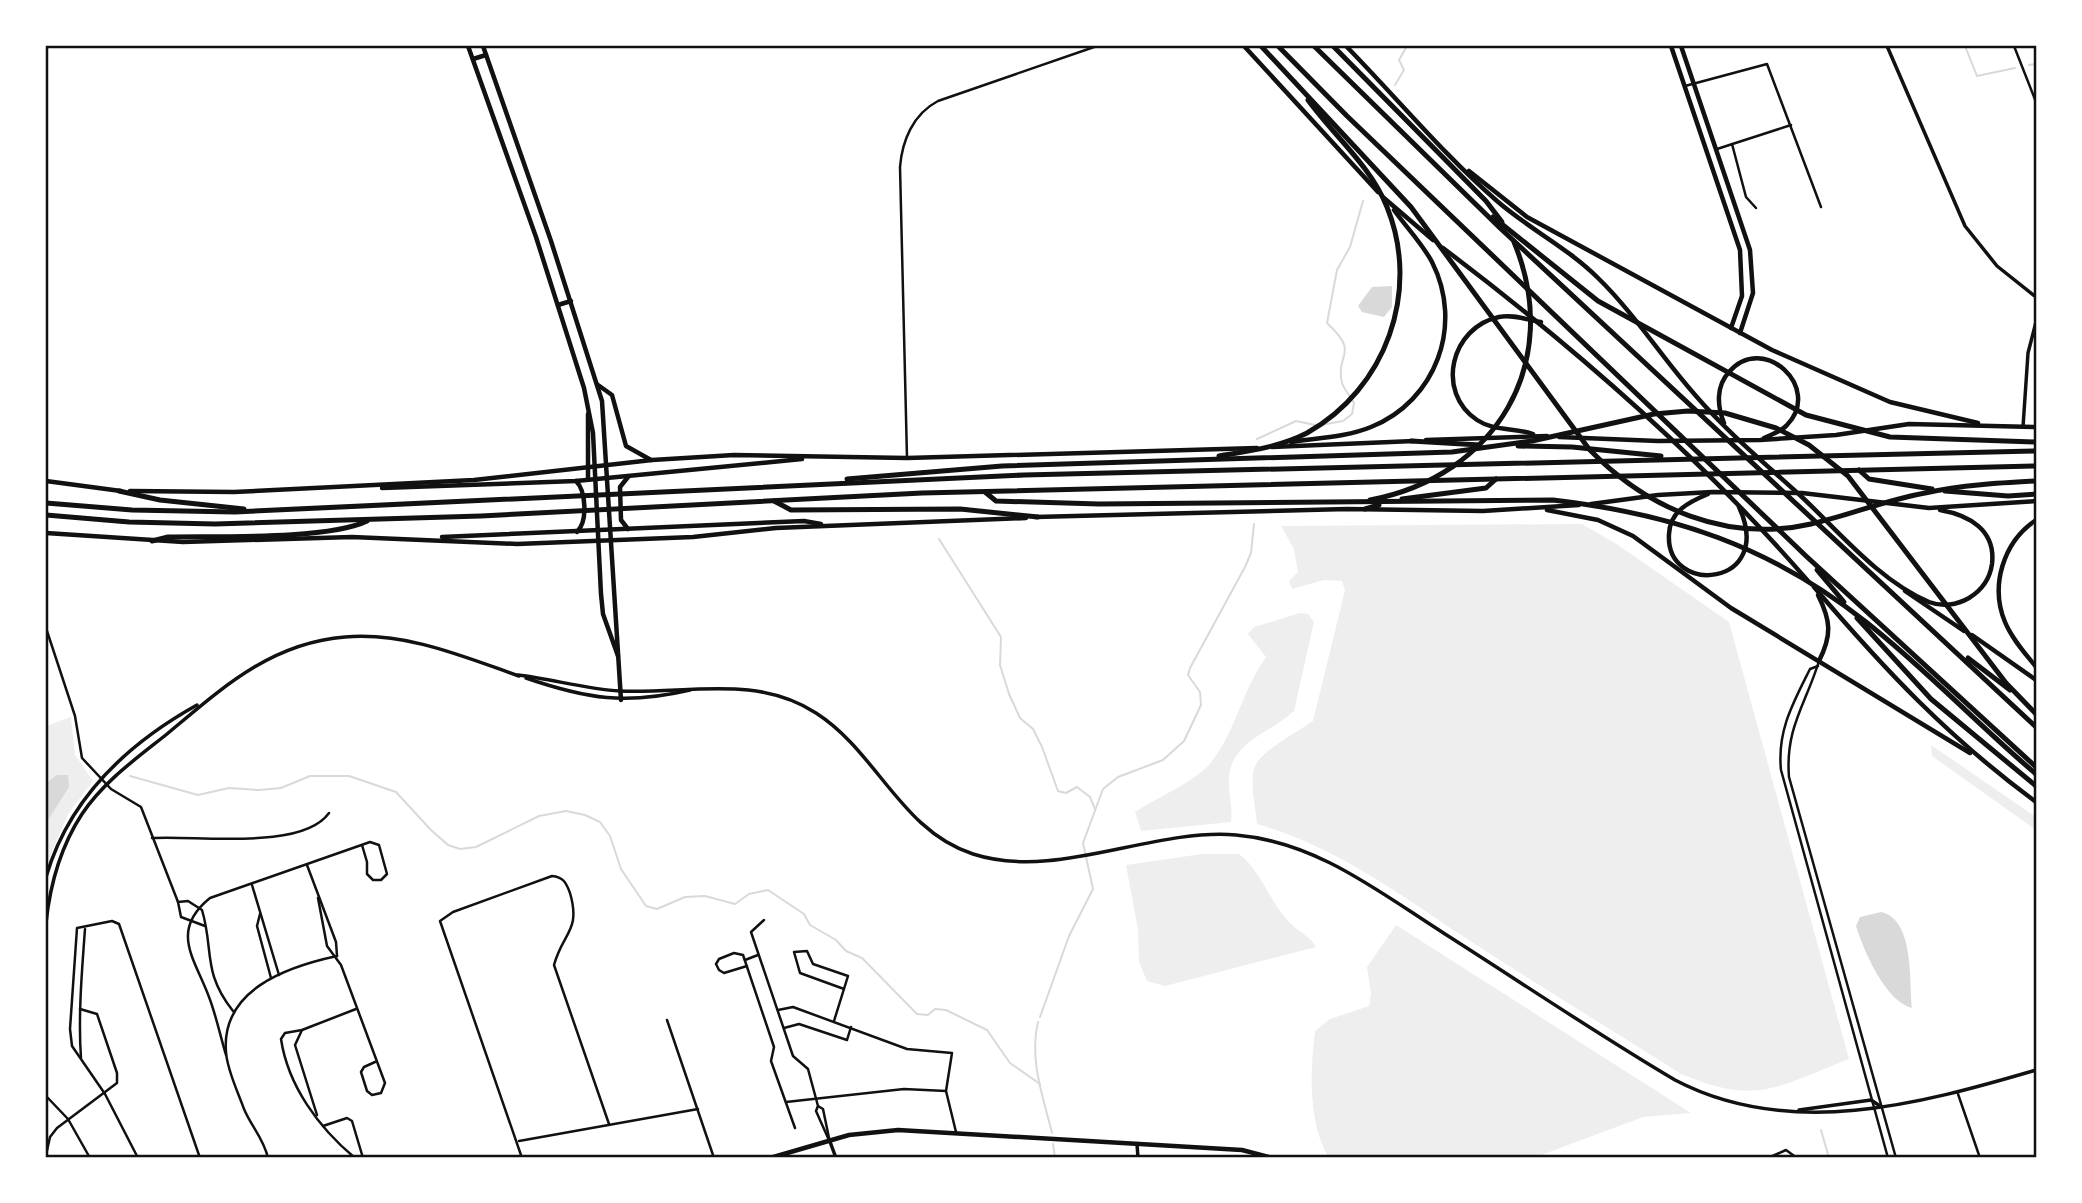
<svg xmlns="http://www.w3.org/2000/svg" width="2082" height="1203" viewBox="0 0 2082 1203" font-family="Karla,sans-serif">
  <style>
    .green { fill: #eee }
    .water { fill: #d9d9d9 }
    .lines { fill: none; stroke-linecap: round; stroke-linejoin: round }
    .stream { stroke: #d9d9d9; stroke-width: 2 }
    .minor { stroke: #111; stroke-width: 2.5 }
    .tertiary { stroke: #111; stroke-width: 3.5 }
    .secondary { stroke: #111; stroke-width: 4.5 }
    .motorway { stroke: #111; stroke-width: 5 }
    .neatline { fill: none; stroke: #111; stroke-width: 2.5 }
  </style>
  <rect width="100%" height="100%" fill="#fff"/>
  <!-- green -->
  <g class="green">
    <path d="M1582,524L1618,545L1729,622L1849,1059C1777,1087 1757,1106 1681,1074C1607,1027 1533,982 1461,935C1395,891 1334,846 1257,824C1256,807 1248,779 1256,764C1263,750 1299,731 1313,721L1345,590L1342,581L1324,580L1292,589L1289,581L1298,572L1294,549L1281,526Z"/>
    <path d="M1300,613L1308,614L1314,622L1294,711C1272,732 1232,741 1229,777C1228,792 1233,807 1231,822L1141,831L1135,812C1155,799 1193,782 1208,766C1234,737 1242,690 1266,657L1248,634L1254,627Z"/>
    <polygon points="71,717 75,755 93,781 68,814 46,866 46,726"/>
    <polygon points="1931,745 2036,817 2036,830 1932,756"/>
    <path d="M1202,854H1239C1261,871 1269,900 1288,921C1297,931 1309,935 1316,947L1165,986L1147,981L1139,962L1138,930L1126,865Z"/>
    <path d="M1396,925L1691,1113L1643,1117L1536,1157H1328C1308,1120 1310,1073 1315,1031L1330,1019L1369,1006L1371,994L1367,967Z"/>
  </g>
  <!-- water -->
  <g class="water">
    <polygon points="1392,286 1392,307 1384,317 1362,312 1358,306 1372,287"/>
    <polygon points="57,775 68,775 69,787 46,823 46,783"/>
    <path d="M1881,912C1915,919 1909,984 1912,1008C1885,1001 1864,951 1856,926L1860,917Z"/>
  </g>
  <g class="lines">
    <!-- stream -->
    <g class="stream">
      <polyline points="1965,46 1977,76 2015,68"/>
      <polyline points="2029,65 2036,64"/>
      <polyline points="1395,85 1404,70 1399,60 1407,46"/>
      <path d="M1321,425L1343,421L1352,414L1354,403C1350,396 1344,389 1342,383C1335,352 1361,355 1327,323L1337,270L1350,247L1363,201"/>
      <polyline points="1257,439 1296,421 1315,425"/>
      <polyline points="939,539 1001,637 1000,665 1009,694 1020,718 1033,729 1042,747 1058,791 1066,793 1077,787 1090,797 1095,809"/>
      <polyline points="130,776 198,795 229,788 259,790 281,788 310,776 349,776 396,792 431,830 448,845 460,849 476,847 539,816 566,811 585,815 600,822 610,836 621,869 646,906 657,909 685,897 705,896 735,904 749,894 768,890 804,914 810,925 836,940 846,951 862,958 917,1014 928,1015 935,1009 946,1010 987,1030 1010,1063 1040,1084"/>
      <polyline points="1040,1017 1069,936 1093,889 1083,843 1103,789 1118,777 1163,760 1184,741 1201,705 1200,692 1188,675 1190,668 1245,567 1251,553 1254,524"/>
      <path d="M1038,1022C1029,1060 1043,1096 1052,1133"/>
      <polyline points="1821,1130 1829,1158"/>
      <polyline points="1053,1144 1055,1158"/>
    </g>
    <!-- minor -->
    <g class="minor">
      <polyline points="2014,46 2036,102"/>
      <polyline points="1685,86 1767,64 1821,207"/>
      <polyline points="1732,144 1746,197 1756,208"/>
      <polyline points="1717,149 1791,125"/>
      <path d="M907,458L900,167C902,141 913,114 938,101L1097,46"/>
      <polyline points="46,628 75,716 82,758 111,789 141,807 178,902"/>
      <path d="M1819,661C1806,704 1785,728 1789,777L1896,1158"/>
      <path d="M1818,666L1810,669C1793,703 1777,731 1781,770L1888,1158"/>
      <path d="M152,838C197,835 302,851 329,813"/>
      <polyline points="307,865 336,942 337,956"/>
      <polyline points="252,885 279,975"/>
      <polyline points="318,898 327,946 341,965 385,1083 381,1093 372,1095 367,1091 361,1072 364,1067 375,1062"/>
      <polyline points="260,914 257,926 271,978"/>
      <polyline points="764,920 751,932 793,1056 808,1069 818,1106 816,1111 828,1138"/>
      <path d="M205,926L181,917L178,902L188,901L202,910C214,950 202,972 233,1011"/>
      <polyline points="745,960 758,955"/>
      <polyline points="747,966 724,973 719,970 716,964 719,959 734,953 743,955 774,1047 771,1061 795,1128"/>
      <polyline points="778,1010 793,1007 907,1049 952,1053 946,1091 956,1132"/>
      <polyline points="667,1020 714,1158"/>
      <polyline points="834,1021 848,976 813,964 807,951 794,952 800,973 844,989"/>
      <polyline points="784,1028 799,1024 847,1040 851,1027"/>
      <polyline points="302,1030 295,1045 317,1115"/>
      <path d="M226,1055C220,1035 216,1015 209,997C195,959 169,931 210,898L370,842L379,845L387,874L381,880H373L367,874V862L362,845"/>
      <path d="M81,1058C78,1016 82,970 85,929"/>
      <polyline points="1958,1094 1980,1158"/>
      <polyline points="46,1096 68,1119 90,1158"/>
      <polyline points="786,1102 904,1089 946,1091"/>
      <polyline points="818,1106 823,1109 829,1138"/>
      <polyline points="323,1126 347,1118 352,1121 363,1158"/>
      <polyline points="519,1141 698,1109"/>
      <polyline points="46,1155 50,1137 57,1128 117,1083 117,1073 97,1014 80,1009"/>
      <polyline points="138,1158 105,1094 72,1046 70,1029 77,928 112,921 119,924 200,1158"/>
      <path d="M268,1158C264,1139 251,1126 244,1109C238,1092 227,1070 226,1052C221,990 286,967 337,956"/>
      <path d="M355,1158C319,1128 288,1086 281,1039L285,1033L302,1030L356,1009"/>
      <path d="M522,1158L440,921L453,912L552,876C563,877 566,882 570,893C581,931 563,932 554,965L609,1124"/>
      <polyline points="1768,1158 1786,1150 1797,1158"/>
    </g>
    <!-- tertiary -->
    <g class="tertiary">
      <polyline points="1887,46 1965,226 1997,266 2036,297"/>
      <polyline points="2023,427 2028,353 2036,322"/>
      <path d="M518,675C552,679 586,689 620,691C687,694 756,674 816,713C877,752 901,831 973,854C1057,881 1150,828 1236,835C1317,842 1379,892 1445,934C1522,983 1597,1034 1675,1080C1789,1140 1920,1104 2036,1070"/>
      <path d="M526,678C587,699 626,705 690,690"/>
      <path d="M46,877C69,798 127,744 197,705"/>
      <path d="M46,923C50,885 61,846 82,814C104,781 137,758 167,734C221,689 270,643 345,637C406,632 462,656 519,676"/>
      <polyline points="1799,1110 1871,1100 1880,1106"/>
      <polyline points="829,1139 836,1158"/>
      <polyline points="1137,1144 1138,1158"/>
    </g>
    <!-- secondary -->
    <g class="secondary">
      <polyline points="468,46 536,237 584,388 593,433 601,594 603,614 618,656"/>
      <polyline points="483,46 551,241 602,401 621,700"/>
      <polyline points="1244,46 1378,192"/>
      <path d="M1346,46C1396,97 1443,154 1497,201C1529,229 1568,248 1598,278C1635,314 1662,358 1696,396C1728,433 1767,465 1803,498C1841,534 1880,581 1929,602C1942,607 1957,605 1969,598C1982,590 1990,578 1992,564C1996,530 1969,515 1940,510"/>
      <polyline points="1671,46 1740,250 1742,296 1731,328"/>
      <polyline points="1681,46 1750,250 1753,293 1740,333"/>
      <polyline points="473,59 486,55"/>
      <polyline points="1469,171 1527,217 1772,350 1890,402 1978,423"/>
      <polyline points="1384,198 1433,240"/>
      <path d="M1443,248C1574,347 1700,456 1808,581"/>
      <polyline points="558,305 571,301"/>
      <polyline points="598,385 612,395 626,446 651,460"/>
      <polyline points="588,414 588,479"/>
      <path d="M1724,423C1717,406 1716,386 1729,372C1763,332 1823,388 1787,425C1781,432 1772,434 1764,438"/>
      <path d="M1533,434C1514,427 1495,432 1477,420C1435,392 1451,327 1499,317C1513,314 1527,320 1541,322"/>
      <polyline points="1559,437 1658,441 1760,440 1836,435 1909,424 2036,427"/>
      <polyline points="1426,440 1547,436"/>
      <path d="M1291,442C1317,438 1347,437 1371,427C1436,401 1464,325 1432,262C1422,243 1406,227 1394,210"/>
      <polyline points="1272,447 1414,441"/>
      <polyline points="628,477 620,487 621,520 628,529"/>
      <polyline points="46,481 121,491"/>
      <path d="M576,481C586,491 588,521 577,532"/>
      <polyline points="382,488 576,481 802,459"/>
      <polyline points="130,491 234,492 474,480 652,460 734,455 907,458 1257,448"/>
      <path d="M1708,494C1689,502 1670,511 1669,534C1665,597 1776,587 1739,507"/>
      <polyline points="1591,504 1658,495 1712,492 1802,493 1929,508 2036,501"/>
      <polyline points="1547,510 1598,520 1633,536 1731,608 1970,753"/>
      <polyline points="1035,517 1347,509 1483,511 1579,505"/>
      <path d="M2036,520C2003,542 1990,586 2005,622C2012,639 2025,653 2036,667"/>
      <polyline points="46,533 183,542 352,537 517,544 693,537 776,528 1026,518"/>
      <polyline points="442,537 804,521 821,524"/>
      <path d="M1814,587C1885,670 1948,737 2036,802"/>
      <polyline points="1905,591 1964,631"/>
      <path d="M1818,595C1831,621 1832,635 1819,661"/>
      <polyline points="1972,635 2036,680"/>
      <polyline points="770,1158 849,1135 898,1130 1242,1150 1273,1158"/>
    </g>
    <!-- motorway -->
    <g class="motorway">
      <path d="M1261,46L1411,207L1589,449C1647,509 1727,543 1811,524C1850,515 1886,500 1925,493C1962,485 1999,483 2036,481"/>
      <polyline points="1278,46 1347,116 1806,556 2036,767"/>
      <polyline points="1314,46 1500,228 2036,727"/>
      <polyline points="1333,46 1486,201 1502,222"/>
      <polyline points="1493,217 1598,301 1806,415 1890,437 2036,442"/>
      <polyline points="1411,441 1480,445"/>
      <polyline points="1518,446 1572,447 1661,456"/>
      <path d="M1219,456C1249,451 1280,447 1307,433C1386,389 1421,291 1387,207C1370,165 1334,136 1308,100"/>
      <polyline points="1859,470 1869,479 1932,489"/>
      <polyline points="847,479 1002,466 1452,452 1532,441 1654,414 1688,411 1725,413 1776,428 1809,445 1848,476 2006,683 2036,714"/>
      <polyline points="119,491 160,500 244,509"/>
      <polyline points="1945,491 2008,496 2036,494"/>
      <path d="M985,492L996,501L1099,504L1553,500C1673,514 1770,546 1866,622C1926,669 1978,725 2036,774"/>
      <polyline points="1402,499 1486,488 1496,479"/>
      <path d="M1370,500C1496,476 1564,363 1514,242"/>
      <polyline points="774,501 791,510 960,509 1038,517"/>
      <polyline points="46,503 132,510 235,512 1024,475 2036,451"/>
      <polyline points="1365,509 1379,505"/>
      <polyline points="46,515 129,522 215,524 481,516 922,493 2036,466"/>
      <path d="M152,541L168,537C216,536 328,540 367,521"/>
      <polyline points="1817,570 1844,602"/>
      <polyline points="1857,618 1931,699 2036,786"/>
      <polyline points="1968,658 2010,690"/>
    </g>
  </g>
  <!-- border -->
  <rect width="2082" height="1203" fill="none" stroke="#ffffff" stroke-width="94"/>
  <rect x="47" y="47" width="1988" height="1109" class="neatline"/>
</svg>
